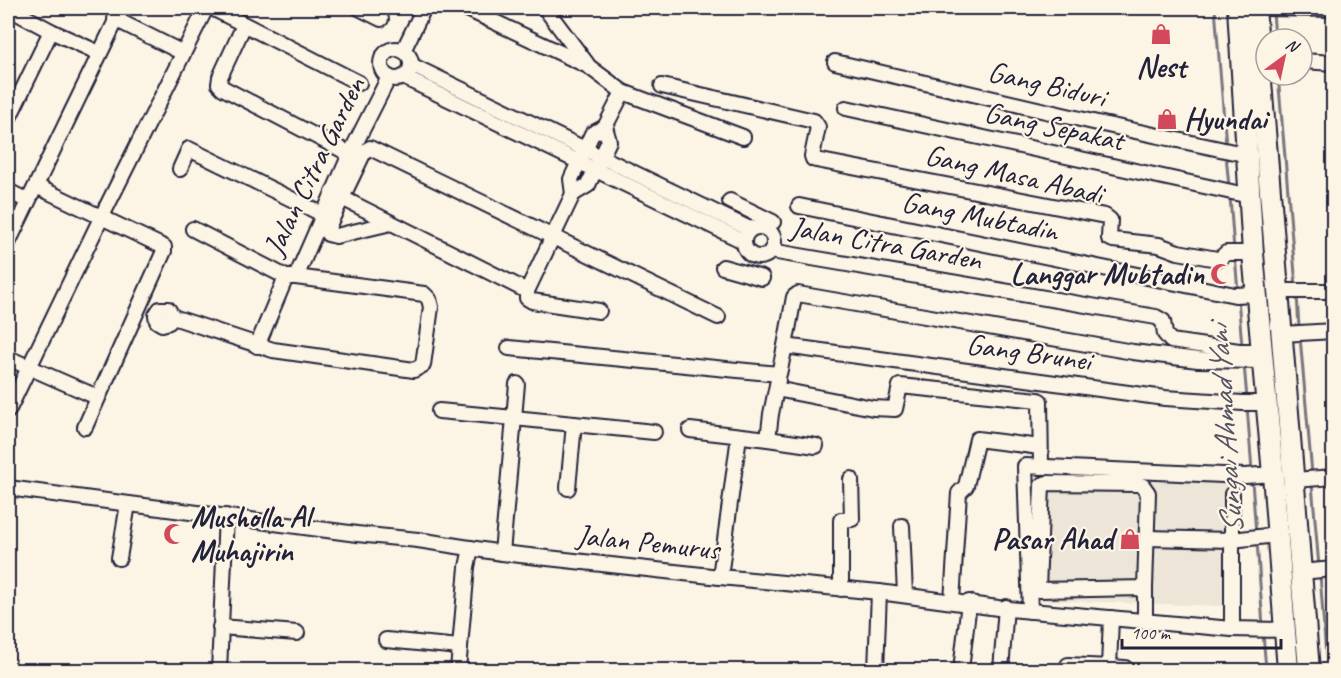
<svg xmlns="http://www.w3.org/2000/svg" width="1341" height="678" viewBox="0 0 1341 678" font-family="Caveat,sans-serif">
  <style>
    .built { fill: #ece5d8 }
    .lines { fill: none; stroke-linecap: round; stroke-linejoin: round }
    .stream { stroke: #78757e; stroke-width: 3 }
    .minor-casing { stroke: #22223b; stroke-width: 18 }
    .highway-casing { stroke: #22223b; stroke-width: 24 }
    .minor { stroke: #fcf5e5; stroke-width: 14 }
    .highway { stroke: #fcf5e5; stroke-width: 20 }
    .labels { text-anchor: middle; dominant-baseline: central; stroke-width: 4.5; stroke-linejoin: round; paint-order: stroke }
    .poi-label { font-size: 30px; font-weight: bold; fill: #22223b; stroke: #fcf5e5; text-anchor: start }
    .street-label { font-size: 30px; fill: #22223b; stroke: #fcf5e5 }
    .water-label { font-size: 32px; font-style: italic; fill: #545362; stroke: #fcf5e5 }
  </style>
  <rect width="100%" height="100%" fill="#fcf5e5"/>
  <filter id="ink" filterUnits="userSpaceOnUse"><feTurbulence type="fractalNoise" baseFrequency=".0167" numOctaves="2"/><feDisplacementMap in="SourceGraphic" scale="12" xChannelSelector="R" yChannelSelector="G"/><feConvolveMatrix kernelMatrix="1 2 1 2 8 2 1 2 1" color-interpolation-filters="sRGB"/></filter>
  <g filter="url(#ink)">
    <!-- built -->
    <polygon class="built" points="1038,471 1225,477 1222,606 1034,600"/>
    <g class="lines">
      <!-- stream -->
      <g class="stream">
        <polyline points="1215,8 1226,145"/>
        <polyline points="1273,11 1275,39"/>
        <polyline points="1278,75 1296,286"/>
        <polyline points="1226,155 1229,187"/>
        <polyline points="1230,197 1234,250"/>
        <polyline points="1235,256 1238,292"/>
        <polyline points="1297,295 1299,328"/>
        <polyline points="1238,298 1242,346"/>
        <polyline points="1300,337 1312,474"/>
        <polyline points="1244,364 1247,399"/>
        <polyline points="1247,406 1252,471"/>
        <polyline points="1252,481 1256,534"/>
        <polyline points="1312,484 1319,567"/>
        <polyline points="1257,541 1263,627"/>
        <polyline points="1320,574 1327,670"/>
        <polyline points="1263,633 1266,670"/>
      </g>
      <defs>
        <g id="minor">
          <polyline points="8,8 51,31 99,53"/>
          <polyline points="359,8 381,19"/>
          <polyline points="465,8 588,66 623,92 743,137"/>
          <polyline points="545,8 587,64"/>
          <polyline points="1255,8 1334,9"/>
          <polyline points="216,10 359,83"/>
          <polyline points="115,19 183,53"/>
          <polyline points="244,25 220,77 219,84 223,88 350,154"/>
          <circle cx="396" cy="64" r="15"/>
          <polyline points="403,51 424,8"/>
          <polyline points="1302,61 1334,63"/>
          <polyline points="835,62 1093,122 1248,155"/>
          <polyline points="411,65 750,229"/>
          <polyline points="403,77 743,241"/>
          <polyline points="662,86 814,121 818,127 812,156 813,159 816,160 1105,216 1110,220 1109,238 1113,240 1159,245 1178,252 1217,259 1221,258 1226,253 1253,253"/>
          <polyline points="846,108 1250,196"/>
          <polyline points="8,120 51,31"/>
          <polygon points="605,127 609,141 588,185 573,194 571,179 592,134"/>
          <polyline points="605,127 623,92"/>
          <polyline points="180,169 189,149 322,214"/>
          <polyline points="36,186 164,247 164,251 85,427"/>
          <polyline points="8,191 28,201"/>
          <polyline points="573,194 527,291 527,298 532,301 599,311"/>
          <polyline points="342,198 527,291"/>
          <polyline points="730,201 773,222"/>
          <polyline points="799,206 1235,295 1256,294"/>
          <polyline points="391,223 336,236 328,234 329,225 364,152 370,148 718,317"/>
          <circle cx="759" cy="242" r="15"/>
          <polyline points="193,229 286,277"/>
          <polyline points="8,243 122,8"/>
          <polyline points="771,251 1156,317 1163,321 1165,334 1171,341 1239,351 1261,351"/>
          <polyline points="723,267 762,278"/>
          <polyline points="287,277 296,277 350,154 389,77"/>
          <polyline points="1278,291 1334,291"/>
          <polyline points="173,317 169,322 162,324 157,321 156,315 160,309 168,309 173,317 273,350 414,370 423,365 431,307 429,299 424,294 296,277"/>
          <polyline points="1282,334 1334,331"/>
          <polyline points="257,346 286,277"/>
          <polyline points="785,346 794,297 798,294 1133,352 1198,360 1262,361"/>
          <polyline points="509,348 779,374 785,346 1165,398 1243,403 1266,403"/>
          <polyline points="8,358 97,397"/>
          <polyline points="517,384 514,418 654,432"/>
          <polyline points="781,390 873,408 895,409 900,386 1038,400 1040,401 1041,467"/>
          <polyline points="8,411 102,216 206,8"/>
          <polyline points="439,411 514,418 502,553"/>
          <polyline points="690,430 768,439 771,414 778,380"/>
          <polyline points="768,439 816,446"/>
          <polyline points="1294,480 1334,477"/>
          <polygon points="1047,483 1138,484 1143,486 1148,493 1145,588 1038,590 1042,485"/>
          <polyline points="8,488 357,534 418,540 502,553 720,577 879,592 998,608 1232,629 1285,630"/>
          <polyline points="568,488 574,424"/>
          <polyline points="902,526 905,595"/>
          <polyline points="1147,538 1232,540 1276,535"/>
          <polyline points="119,558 128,504"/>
          <polyline points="1300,572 1334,569"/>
          <polyline points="720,577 739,436"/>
          <polyline points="841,589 841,520 852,519 851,479"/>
          <polyline points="952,601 959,493 966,486 977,439 1040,447"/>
          <polyline points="1030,611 1025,466 1245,476 1273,474"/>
          <polyline points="1145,621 1145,588"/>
          <polyline points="220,627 297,633"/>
          <polyline points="1232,629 1232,494"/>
          <polyline points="386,640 460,647"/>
          <polyline points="1109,667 1125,668"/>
          <polyline points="219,670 226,516"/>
          <polyline points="458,670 467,567 471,548"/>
          <polyline points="876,670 879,592"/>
          <polyline points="961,670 969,602"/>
          <polyline points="1001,670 1006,607"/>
          <polyline points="1068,670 1068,665 1109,667 1111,618"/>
        </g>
        <g id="highway">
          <polyline points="1238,8 1253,253 1273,474 1288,670"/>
          <polyline points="1255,8 1309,670"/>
        </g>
      </defs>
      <!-- minor casing -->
      <use href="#minor" class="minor-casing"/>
      <!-- highway casing -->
      <use href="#highway" class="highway-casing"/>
      <!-- minor -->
      <use href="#minor" class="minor"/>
      <!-- highway -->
      <use href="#highway" class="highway"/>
    </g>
  </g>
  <!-- icons -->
  <defs>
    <symbol id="shop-bare" viewBox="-9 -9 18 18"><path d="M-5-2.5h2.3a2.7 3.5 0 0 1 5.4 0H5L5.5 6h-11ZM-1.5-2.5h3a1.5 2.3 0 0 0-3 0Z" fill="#d1495b" stroke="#fcf5e5" stroke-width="2.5" paint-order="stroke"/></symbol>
    <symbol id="mosque-bare" viewBox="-9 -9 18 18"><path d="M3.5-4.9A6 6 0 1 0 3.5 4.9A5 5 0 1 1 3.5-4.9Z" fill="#d1495b" stroke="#fcf5e5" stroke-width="2.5" paint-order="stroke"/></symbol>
  </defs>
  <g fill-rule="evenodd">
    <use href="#shop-bare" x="1146" y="19" width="30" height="30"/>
    <use href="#shop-bare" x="1152" y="104" width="30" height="30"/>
    <use href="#mosque-bare" x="1206" y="259" width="30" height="30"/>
    <use href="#mosque-bare" x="159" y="519" width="30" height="30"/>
    <use href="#shop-bare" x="1115" y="524" width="30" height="30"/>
  </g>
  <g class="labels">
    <!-- poi labels -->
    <g class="poi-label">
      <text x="1161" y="67" text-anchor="middle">Nest</text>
      <text x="1184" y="119">Hyundai</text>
      <text x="1204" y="274" text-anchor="end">Langgar Mubtadin</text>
      <text x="191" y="517">Musholla Al<tspan x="191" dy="34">Muhajirin</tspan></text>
      <text x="1113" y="539" text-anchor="end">Pasar Ahad</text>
    </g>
    <!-- street labels -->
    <g class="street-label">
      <text transform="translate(1047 84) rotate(13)">Gang Biduri</text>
      <text transform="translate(1054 126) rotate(12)">Gang Sepakat</text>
      <text transform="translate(314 166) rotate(-64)">Jalan Citra Garden</text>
      <text transform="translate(1014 174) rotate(13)">Gang Masa Abadi</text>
      <text transform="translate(980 216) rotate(11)">Gang Mubtadin</text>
      <text transform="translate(886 243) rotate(10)">Jalan Citra Garden</text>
      <text transform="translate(1029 352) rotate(8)">Gang Brunei</text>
      <text transform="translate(648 542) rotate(6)">Jalan Pemurus</text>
    </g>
    <!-- water labels -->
    <g class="water-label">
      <text transform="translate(1225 430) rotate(-94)">Sungai Ahmad Yani</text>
    </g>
  </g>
  <!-- margin -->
  <rect width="1341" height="678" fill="none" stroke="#fcf5e5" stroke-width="30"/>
  <rect x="15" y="15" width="1311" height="648" fill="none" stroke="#22223b" stroke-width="2" filter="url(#ink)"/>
  <!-- north arrow -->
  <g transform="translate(1284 57) rotate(33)"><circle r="28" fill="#fcf5e5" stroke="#a5a1a1" stroke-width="1.5"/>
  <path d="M0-4.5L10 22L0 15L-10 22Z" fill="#d1495b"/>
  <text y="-9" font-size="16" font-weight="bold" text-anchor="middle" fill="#22223b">N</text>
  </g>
  <!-- scale -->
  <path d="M1122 639v9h159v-9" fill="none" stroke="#22223b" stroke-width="3"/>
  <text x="1131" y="639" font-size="18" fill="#22223b" stroke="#fcf5e5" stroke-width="4.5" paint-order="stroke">100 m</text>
</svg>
